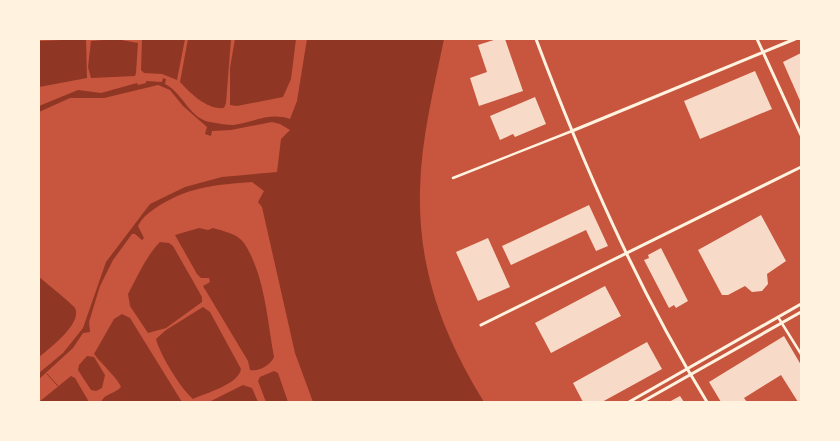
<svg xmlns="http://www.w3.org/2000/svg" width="840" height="441" viewBox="0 0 840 441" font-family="Jost,sans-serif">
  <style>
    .water { fill: #8f3625 }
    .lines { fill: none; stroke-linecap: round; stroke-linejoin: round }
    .stream { stroke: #8f3625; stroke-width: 1 }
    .building { fill: #f7dbc8 }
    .minor { stroke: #fff3e0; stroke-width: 2.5 }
    .tertiary { stroke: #fff3e0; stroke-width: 3 }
    .secondary { stroke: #fff3e0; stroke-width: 3 }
  </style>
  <rect width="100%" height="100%" fill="#c8553d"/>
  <!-- water -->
  <g class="water">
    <polygon points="86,39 87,78 39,87 39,41"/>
    <polygon points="116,39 138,43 136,73 135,76 91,78 88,67 91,41"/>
    <polygon points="142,39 185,39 177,80 162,74 144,73 141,70"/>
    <path d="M188,39H231L226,103L224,108C207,110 190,93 180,82Z"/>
    <polygon points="235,39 296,39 291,79 283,97 237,106 230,105 230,68"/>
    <path d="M307,39H444C434,88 421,139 420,190C418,270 443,335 484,402H313L295,353L262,207L258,202L264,191L252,182C216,185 192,186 160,205C151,211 143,216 138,226L144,238L142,240L135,234H132L113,260L100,286L89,322L90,332L83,333L73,348L39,379V373L63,353L83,328L106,262L150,204L185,187L222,177L277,172L281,139L290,130L280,124L272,122L231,130L212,131L211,136L205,134L207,127L183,106L170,90L158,85L104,98H70L39,112V106L78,90L101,93L137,83L138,85L146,83V81L162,82L163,78L166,79L165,84C182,92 190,119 210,122C217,123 226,125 233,125C254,122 270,112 290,119L297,101Z"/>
    <path d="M199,228L208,230L213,228C223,231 238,234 244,243C265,275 267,320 274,357C271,365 258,372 250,370L248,361L203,286L210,282L209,278H201L197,274L175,235Z"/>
    <path d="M160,242L169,243L173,246L202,297V302L166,328L148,333L130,306L128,294C138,276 146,256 160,242Z"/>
    <path d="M39,277C44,281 72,304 75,308C83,323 49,349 39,357Z"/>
    <path d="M203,307L210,312L241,369C239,384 206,393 193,399C181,389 160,355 156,339L166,330Z"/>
    <path d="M122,314L130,318L182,402H101C105,393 115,394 121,387C119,380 100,362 94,354L114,319Z"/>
    <polygon points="87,356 94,357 105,375 102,388 96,391 91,390 78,370 79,365"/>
    <polygon points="274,371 278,373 288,402 266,402 258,381 260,377"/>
    <polygon points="71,376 75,378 89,402 39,402"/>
    <polygon points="243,385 252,388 258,402 209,402"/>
  </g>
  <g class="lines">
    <!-- stream -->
    <polyline class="stream" points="47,374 58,386"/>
  </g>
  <!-- building -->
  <g class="building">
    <polygon points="497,39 505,39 523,91 479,106 470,78 487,72 478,45"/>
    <polygon points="801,53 801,103 783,62"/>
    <polygon points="755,71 772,109 700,139 684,101"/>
    <polygon points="535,97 546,124 515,137 513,134 500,140 490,116"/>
    <polygon points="589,205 608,246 596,251 586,230 511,265 502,246"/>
    <polygon points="761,215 786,261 767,274 768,284 762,291 752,292 745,286 728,295 722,295 698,250"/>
    <polygon points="488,238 510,287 478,301 456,252"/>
    <polygon points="661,248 688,301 676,308 674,305 669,308 644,260 649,258 648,255"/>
    <polygon points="605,286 621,316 551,353 535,323"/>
    <polygon points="784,336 801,365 801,402 798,402 781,375 744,398 747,402 721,402 709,382"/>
    <polygon points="647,342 662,369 602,402 583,402 573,383"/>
    <polygon points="680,396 684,402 669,402"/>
  </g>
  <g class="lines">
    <!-- minor -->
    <g class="minor">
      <polyline points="453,178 572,131"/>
      <polyline points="778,317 801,354"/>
    </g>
    <!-- tertiary -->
    <g class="tertiary">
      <polyline points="757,39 801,135"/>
      <polyline points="572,131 795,39"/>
      <polyline points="481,325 801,167"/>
    </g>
    <!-- secondary -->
    <g class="secondary">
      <path d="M536,39C583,164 637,288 707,402"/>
      <polyline points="629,402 801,304"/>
      <polyline points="642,402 801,312"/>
    </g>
  </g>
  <!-- border -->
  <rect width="840" height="441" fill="none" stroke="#fff3e0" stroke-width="80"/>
</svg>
